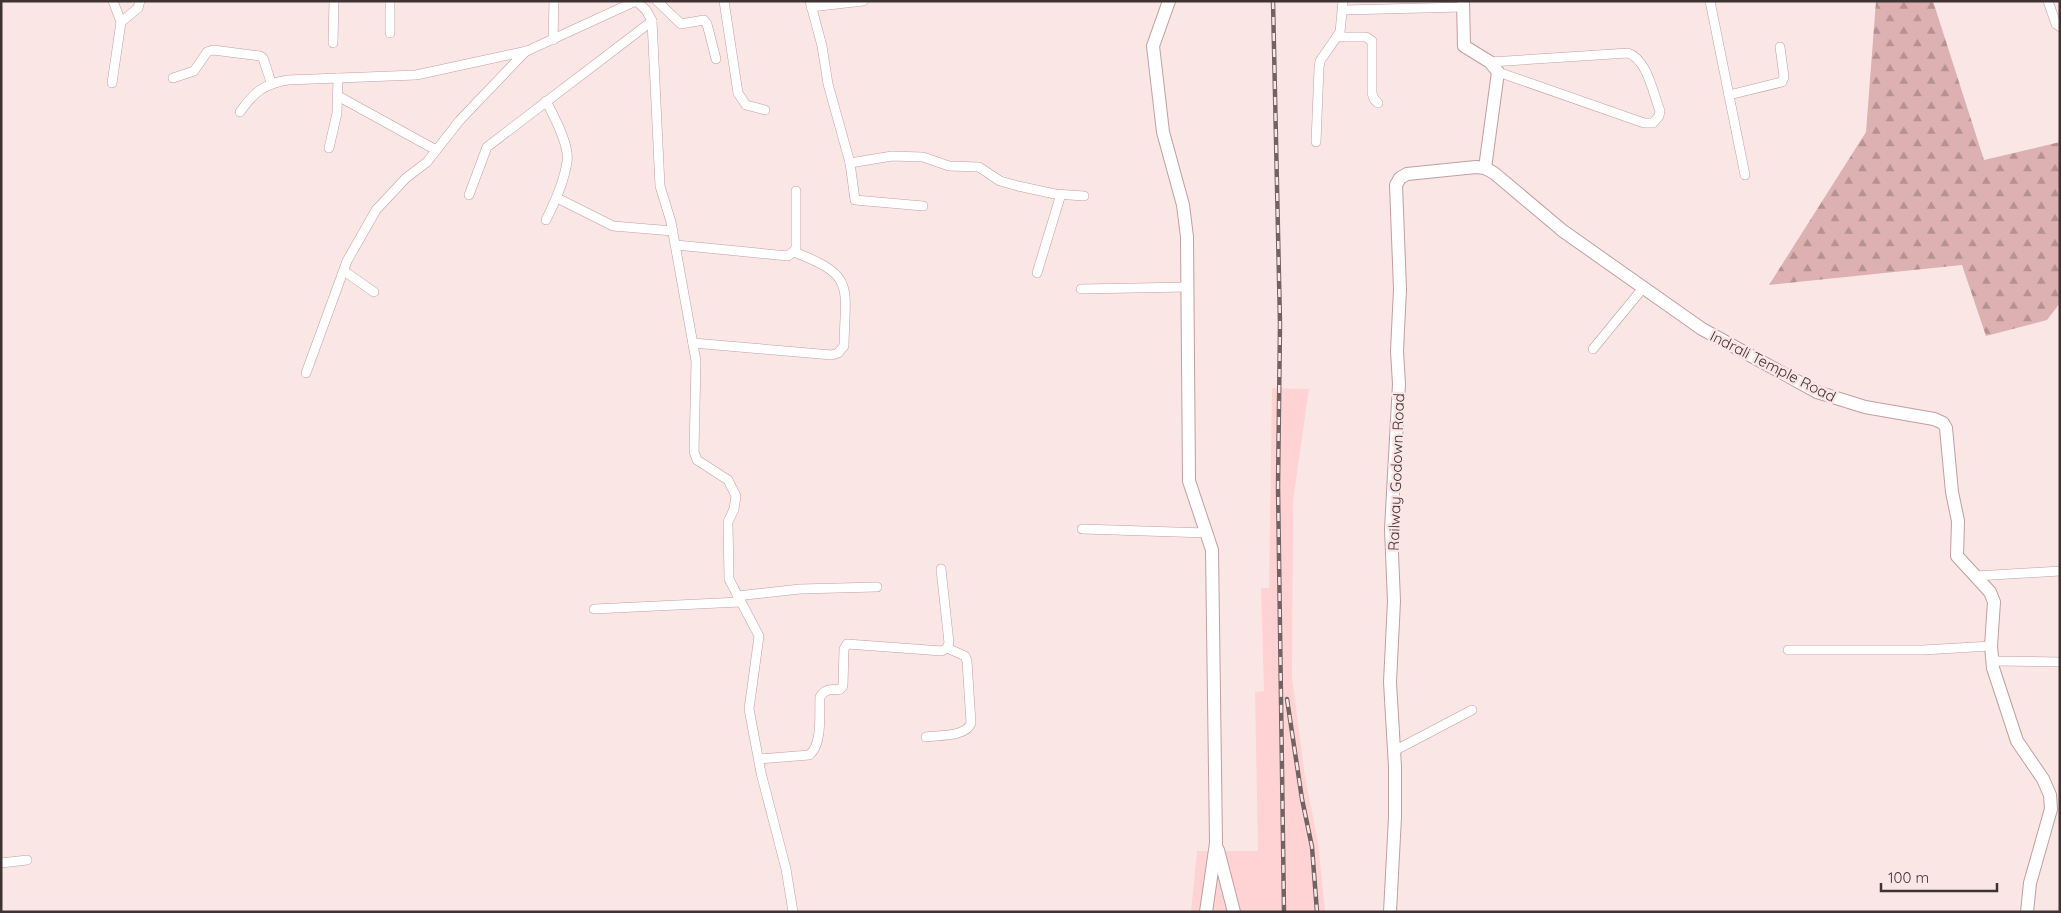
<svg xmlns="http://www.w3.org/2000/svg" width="2061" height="913" viewBox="0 0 2061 913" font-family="Quicksand,sans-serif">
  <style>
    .built { fill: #ffd3d3 }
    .forest { fill: url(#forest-firs) }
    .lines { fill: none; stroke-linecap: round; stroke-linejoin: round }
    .street-casing { stroke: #c09f9f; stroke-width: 10 }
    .secondary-casing { stroke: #c09f9f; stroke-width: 14 }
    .street { stroke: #fff; stroke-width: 9 }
    .secondary { stroke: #fff; stroke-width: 12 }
    .rail-casing { stroke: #726363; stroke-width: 4.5 }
    .rail { stroke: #fbe6e6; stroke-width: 2.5; stroke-dasharray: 8; stroke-linecap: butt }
    .labels { text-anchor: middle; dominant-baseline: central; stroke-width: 5; stroke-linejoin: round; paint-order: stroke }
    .street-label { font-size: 15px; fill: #3f3232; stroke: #fbe6e6 }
  </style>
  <defs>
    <pattern id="forest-firs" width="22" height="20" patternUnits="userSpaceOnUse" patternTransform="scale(1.25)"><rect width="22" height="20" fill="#ddb1b1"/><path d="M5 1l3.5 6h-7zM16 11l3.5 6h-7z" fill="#b59191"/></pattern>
  </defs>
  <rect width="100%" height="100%" fill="#fbe6e6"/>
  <!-- built -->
  <polygon class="built" points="1272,388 1309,389 1293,501 1292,677 1305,777 1318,842 1325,912 1191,912 1197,851 1258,851 1255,692 1264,691 1261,588 1269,588"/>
  <!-- forest -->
  <polygon class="forest" points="1876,1 1933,1 1984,160 2060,142 2060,303 2047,320 1986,336 1962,265 1769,285 1866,132"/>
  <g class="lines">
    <defs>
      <g id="street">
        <polyline points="113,1 121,22"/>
        <polyline points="636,1 646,10 652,21 660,186 671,222 696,361 694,452 697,460 728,480 736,496 734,509 728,522 729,579 759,636 749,709 761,773 786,869 793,912"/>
        <polyline points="657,1 681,24 704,20 707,24 716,59"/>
        <polyline points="724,1 738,93 746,105 765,110"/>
        <polyline points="810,1 822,46 828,84 850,163 855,200 923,206"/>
        <polyline points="1710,1 1745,175"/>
        <polyline points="2048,1 2056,24 2060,27"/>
        <polyline points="811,7 863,1"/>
        <polyline points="1344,10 1463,7"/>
        <polyline points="390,33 390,1"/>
        <polyline points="1338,37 1366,37 1372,41 1372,93 1374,99 1378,103"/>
        <polyline points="553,40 554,1"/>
        <polyline points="333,43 334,1"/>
        <path d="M1490,62L1628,53C1647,59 1653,93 1660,111L1659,116L1653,123H1644L1498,72"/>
        <polyline points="173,78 194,71 207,52 213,50 260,56 263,58 271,82"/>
        <polyline points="112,83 121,22 138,8 140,1"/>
        <polyline points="1729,95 1782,82 1784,77 1780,47"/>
        <polyline points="338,96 436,150"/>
        <path d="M546,101C554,116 570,146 567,162C564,182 555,202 546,220"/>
        <path d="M240,112C254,92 264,84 288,80L416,75L527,51L636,1"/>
        <polyline points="1316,142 1319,68 1320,61 1340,32 1343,1"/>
        <polyline points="329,148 337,113 338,78"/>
        <polyline points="850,163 892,156 923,157 949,166 979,167 1000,181 1018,186 1055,194 1084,196"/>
        <polyline points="469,195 487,147 652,21"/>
        <polyline points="557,198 613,226 673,231"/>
        <polyline points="676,245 788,256 796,249 796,191"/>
        <polyline points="344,271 374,292"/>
        <polyline points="1037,273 1061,194"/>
        <polyline points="1081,289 1187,287"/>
        <path d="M693,343L832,355L838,353L844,346C845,285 856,276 794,252"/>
        <polyline points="1593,349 1643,288"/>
        <polyline points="306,373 347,261 376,210 406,178 427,162 460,120 526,51"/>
        <polyline points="1082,529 1207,533"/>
        <polyline points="1976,576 2060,571"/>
        <polyline points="737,596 800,589 877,587"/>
        <polyline points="594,609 740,602"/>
        <polyline points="1788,650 1923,650 1991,646"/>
        <polyline points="1992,661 2060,662"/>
        <path d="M926,737C939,735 966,737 971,723L967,661L965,656L947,648"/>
        <polyline points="1394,751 1472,710"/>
        <path d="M759,759L809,755C823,745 819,713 820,697C825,689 830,689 839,690L843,686L844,649L847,644L942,651L947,648L949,643L941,569"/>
        <polyline points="1,863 27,860"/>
      </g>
      <g id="secondary">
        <polyline points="1169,1 1153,46 1163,132 1183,205 1187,237 1189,481 1212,550 1216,843 1206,912"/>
        <polyline points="1463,1 1464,46 1490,62 1498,72 1485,168"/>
        <polyline points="1218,850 1234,912"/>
        <polyline points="1390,912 1395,817 1395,767 1390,682 1394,601 1391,529 1399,384 1397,351 1400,289 1396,185 1400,178 1407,174 1476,167 1485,168 1494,173 1563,231 1702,329 1817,392 1865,407 1934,419 1943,423 1946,428 1952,492 1958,521 1957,556 1990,592 1994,602 1991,646 1993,668 2017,741 2043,779 2050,795 2051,809 2030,883 2027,912"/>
      </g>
    </defs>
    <!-- street casing -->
    <use href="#street" class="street-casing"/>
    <!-- secondary casing -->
    <use href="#secondary" class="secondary-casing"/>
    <!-- street -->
    <use href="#street" class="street"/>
    <!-- secondary -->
    <use href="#secondary" class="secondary"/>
    <defs>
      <g id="rail">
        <polyline points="1273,1 1280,324 1278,486 1284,912"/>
        <polyline points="1287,699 1302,799 1312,847 1317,912"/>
      </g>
    </defs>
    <!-- rail casing -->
    <use href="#rail" class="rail-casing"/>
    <!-- rail -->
    <use href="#rail" class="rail"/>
  </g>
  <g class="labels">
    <!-- street labels -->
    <g class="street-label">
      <text transform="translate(1773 366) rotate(27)">Indrali Temple Road</text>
      <text transform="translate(1396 472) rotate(-88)">Railway Godown Road</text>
    </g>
  </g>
  <!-- border -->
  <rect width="2061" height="913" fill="none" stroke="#3f3232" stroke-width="5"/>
  <!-- scale -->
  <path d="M1881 883v8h116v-8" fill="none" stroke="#3f3232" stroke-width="2.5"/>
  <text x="1888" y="883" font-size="15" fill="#3f3232" stroke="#fbe6e6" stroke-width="4" paint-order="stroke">100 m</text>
</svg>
